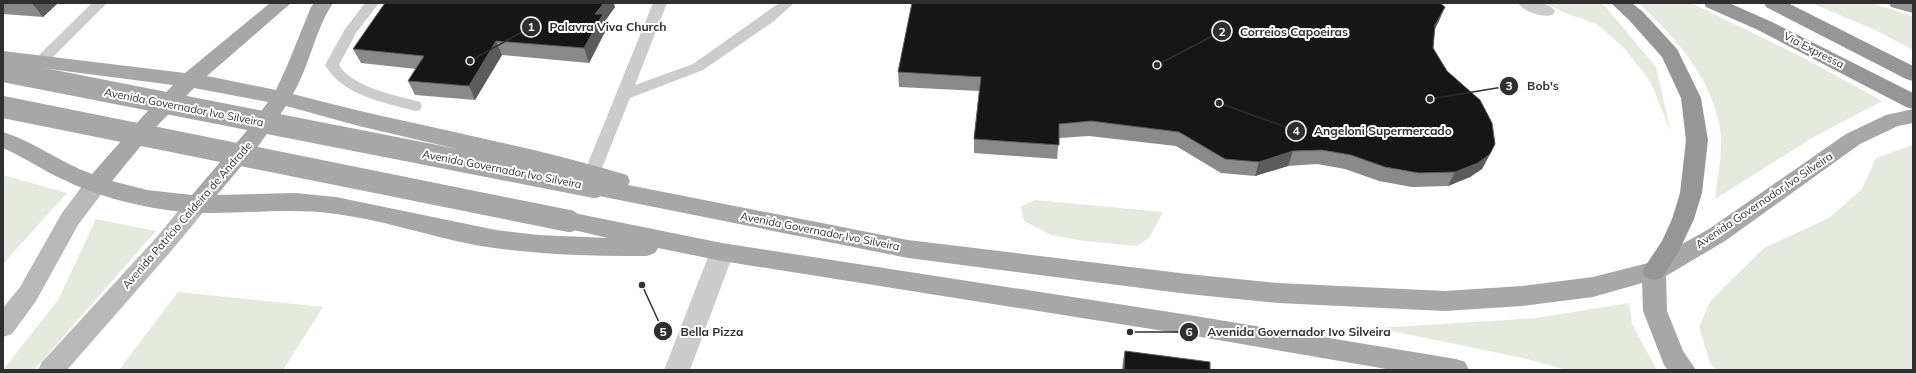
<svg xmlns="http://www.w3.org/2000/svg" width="1916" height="373" viewBox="0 0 1916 373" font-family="Mulish,sans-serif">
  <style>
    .green { fill: #e5eade }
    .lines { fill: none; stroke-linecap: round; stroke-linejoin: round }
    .service { fill: #ccc; fill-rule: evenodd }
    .minor { fill: #ccc; fill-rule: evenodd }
    .secondary { fill: #b9b9b9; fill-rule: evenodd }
    .primary { fill: #a7a7a7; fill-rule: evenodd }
    .motorway { fill: #969696; fill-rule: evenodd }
    .primary-bridge { stroke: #a7a7a7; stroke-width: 22 }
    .wall { fill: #8a8a8a }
    .shaded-wall { fill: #5c5c5c }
    .building { fill: #161616; stroke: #5c5c5c }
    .labels { text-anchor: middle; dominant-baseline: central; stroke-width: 4; stroke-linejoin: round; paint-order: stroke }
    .street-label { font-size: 11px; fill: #2f2f2f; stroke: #fff }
    .leader { fill: none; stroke: #2f2f2f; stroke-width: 1.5 }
    .callout-dot { fill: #2f2f2f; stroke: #fff; stroke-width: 1.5 }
    .mark-label { font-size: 12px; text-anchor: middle; font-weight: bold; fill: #fff }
    .callout-label { font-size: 12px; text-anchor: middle; font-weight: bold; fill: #2f2f2f; stroke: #fff; stroke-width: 4; stroke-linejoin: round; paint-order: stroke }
  </style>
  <rect width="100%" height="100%" fill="#fff"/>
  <!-- green -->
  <g class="green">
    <polygon points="1545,3 1599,3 1605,6 1656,67 1671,132 1650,81 1623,47 1597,24 1565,13"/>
    <path d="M1638,3H1691L1806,59L1882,101L1812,138L1715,199C1717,180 1722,156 1721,138C1717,84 1676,37 1638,3Z"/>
    <polygon points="1811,3 1871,3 1913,16 1913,50 1873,29"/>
    <polygon points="1913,145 1913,370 1716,370 1710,363 1699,327 1711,300 1764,248 1829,218 1862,189 1876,158"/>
    <polygon points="3,175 67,193 3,264"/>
    <polygon points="1035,200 1163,212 1149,238 1137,246 1084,241 1051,235 1024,221 1021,207"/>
    <polygon points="96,219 156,231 34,370 3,370 58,300"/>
    <polygon points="178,292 323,307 283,370 119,370"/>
    <polygon points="1629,303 1632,324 1657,370 1566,370 1527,359 1377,328 1536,318"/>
  </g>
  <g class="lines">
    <!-- service -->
    <g class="service">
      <polygon points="92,3 107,3 44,66 34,66 32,63 34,60"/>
      <path d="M365,3H379L356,33L339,65C353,88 396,95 420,102L422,106L420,110L415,111C383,102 343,96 325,65L345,29Z"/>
      <polygon points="653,3 667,3 635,85 693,64 779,3 794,3 774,21 703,70 630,98 600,173 598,177 592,179 586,177 584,173"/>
    </g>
    <!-- minor -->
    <g class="minor">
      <path d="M1518,3C1530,3 1548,0 1555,11L1553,15C1542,18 1524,12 1518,3Z"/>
      <polygon points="722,243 730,246 734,252 690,370 664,370 710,252 714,246"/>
    </g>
    <!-- secondary -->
    <g class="secondary">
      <polygon points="97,175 105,177 108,183 105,189 78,225 36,301 12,334 3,337 3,308 20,287 62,213 89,177"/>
      <polygon points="197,196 205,198 208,204 205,210 172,250 67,370 38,370 42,362 156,238 189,198"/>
    </g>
    <!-- primary -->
    <path class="primary" d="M270,3H291L207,76L276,90L287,66L311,7L314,3H333C315,30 310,65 293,94C404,124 517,142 627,175L630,181L628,185L908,240L1188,274L1278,283L1445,291L1522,286L1593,277L1648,263L1709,229L1846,134L1886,115L1913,109V123L1898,126L1860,144L1725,241L1666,276L1667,311L1683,351L1696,370H1668L1664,365L1643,311L1642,283L1593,297L1522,306L1445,311L1278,303L1188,294L908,258L594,195L586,193L583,187L586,181L589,180L359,126L286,106L259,145L217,195L295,193L336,197L496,230L539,235L608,238L561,227L558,221L561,215L569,212L722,243L1189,315L1456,359L1465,362L1469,370H1392L1189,335L722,261L658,248L655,253L647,256C590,256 532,255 475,245C428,236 383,220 336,214C279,206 222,218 167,210C132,205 94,195 62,179C42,170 24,157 3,148V132C35,142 61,163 92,174L144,115L173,85L3,63V51L185,73ZM194,88L268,102L244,134L192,195L147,190L112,181L158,125Z"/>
    <!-- motorway -->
    <g class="motorway">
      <polygon points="1611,3 1632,3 1643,12 1677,49 1701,98 1708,140 1702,193 1694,219 1679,251 1662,278 1654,280 1646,278 1642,271 1662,241 1672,219 1680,193 1686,140 1681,98 1662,57 1629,20"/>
      <polygon points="1704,3 1729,3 1772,22 1913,93 1913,109 1906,107 1758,30 1706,7"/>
      <polygon points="1764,3 1788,3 1913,66 1913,81 1906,79 1766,7"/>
      <polygon points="1889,3 1913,3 1913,13 1891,7"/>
    </g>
    <!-- primary-bridge -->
    <g class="primary-bridge">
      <polyline points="3,71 594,187"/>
      <polyline points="3,107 569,221"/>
    </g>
  </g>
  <!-- wall -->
  <g class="wall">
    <polygon points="3,3 58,3 43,17 3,14"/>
    <polygon points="615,7 605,21 607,28 589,63 502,55 475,100 415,95 408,81 416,69 361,63 353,49"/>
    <polygon points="1439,21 1435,29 1433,48 1490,154 1482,169 1470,177 1448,186 1412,187 1379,181 1345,169 1317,164 1288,166 1255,176 1221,173 1176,146 1089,136 1059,138 1057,159 974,153 974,139 979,91 899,87 898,72"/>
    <polygon points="1125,351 1210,370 1122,370 1123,360"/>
  </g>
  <!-- shaded-wall -->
  <g class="shaded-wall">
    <polygon points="32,3 58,3 43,17"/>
    <polygon points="604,3 614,3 615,7 605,21 607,28 589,63 584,48 595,14"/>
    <polygon points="1445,7 1439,21 1429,39 1435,25"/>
    <polygon points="496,41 502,55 475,100 469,86"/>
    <polygon points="1293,151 1288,166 1255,176 1259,162"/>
    <polygon points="1490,154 1482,169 1470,177 1448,186 1455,172"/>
  </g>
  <!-- building -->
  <g class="building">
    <polygon points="385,3 604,3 595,14 603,14 584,48 496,41 469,86 408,81 424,56 353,49"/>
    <polygon points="912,3 1440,3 1445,7 1435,25 1433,48 1447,71 1480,100 1492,123 1495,144 1490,154 1478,163 1455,172 1419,173 1385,167 1351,155 1322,150 1293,151 1259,162 1225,159 1179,132 1091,121 1059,124 1059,145 974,139 981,77 898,72"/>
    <polygon points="1125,351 1210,362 1210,370 1124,370"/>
  </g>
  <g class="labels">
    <!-- street labels -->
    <g class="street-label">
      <text transform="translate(1814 50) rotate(27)">Via Expressa</text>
      <text transform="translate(184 107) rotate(11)">Avenida Governador Ivo Silveira</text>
      <text transform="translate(502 169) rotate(11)">Avenida Governador Ivo Silveira</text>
      <text transform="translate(1764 200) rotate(-34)">Avenida Governador Ivo Silveira</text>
      <text transform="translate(187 215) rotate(-49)">Avenida Patrício Caldeira de Andrade</text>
      <text transform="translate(820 231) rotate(11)">Avenida Governador Ivo Silveira</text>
    </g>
  </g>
  <!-- callouts -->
  <path class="leader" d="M470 61L531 27M1157 65L1222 31M1430 99L1509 86M1219 103L1296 131M642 285L663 331M1130 332L1189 332"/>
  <g class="callout-dot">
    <circle cx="470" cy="61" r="4"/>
    <circle cx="1157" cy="65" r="4"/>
    <circle cx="1430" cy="99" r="4"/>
    <circle cx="1219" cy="103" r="4"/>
    <circle cx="642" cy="285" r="4"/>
    <circle cx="1130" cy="332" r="4"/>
    <circle cx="531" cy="27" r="10"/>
    <circle cx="1222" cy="31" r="10"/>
    <circle cx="1509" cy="86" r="10"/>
    <circle cx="1296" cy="131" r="10"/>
    <circle cx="663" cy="331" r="10"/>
    <circle cx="1189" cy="332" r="10"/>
  </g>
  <g class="mark-label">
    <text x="531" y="31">1</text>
    <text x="1222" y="36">2</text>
    <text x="1509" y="90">3</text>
    <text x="1296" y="135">4</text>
    <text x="663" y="336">5</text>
    <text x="1189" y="336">6</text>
  </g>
  <g class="callout-label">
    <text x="608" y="31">Palavra Viva Church</text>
    <text x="1294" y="36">Correios Capoeiras</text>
    <text x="1543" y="90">Bob's</text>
    <text x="1383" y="135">Angeloni Supermercado</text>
    <text x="712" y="336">Bella Pizza</text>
    <text x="1299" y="336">Avenida Governador Ivo Silveira</text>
  </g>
  <!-- border -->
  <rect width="1916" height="373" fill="none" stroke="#2f2f2f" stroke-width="8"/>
</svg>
